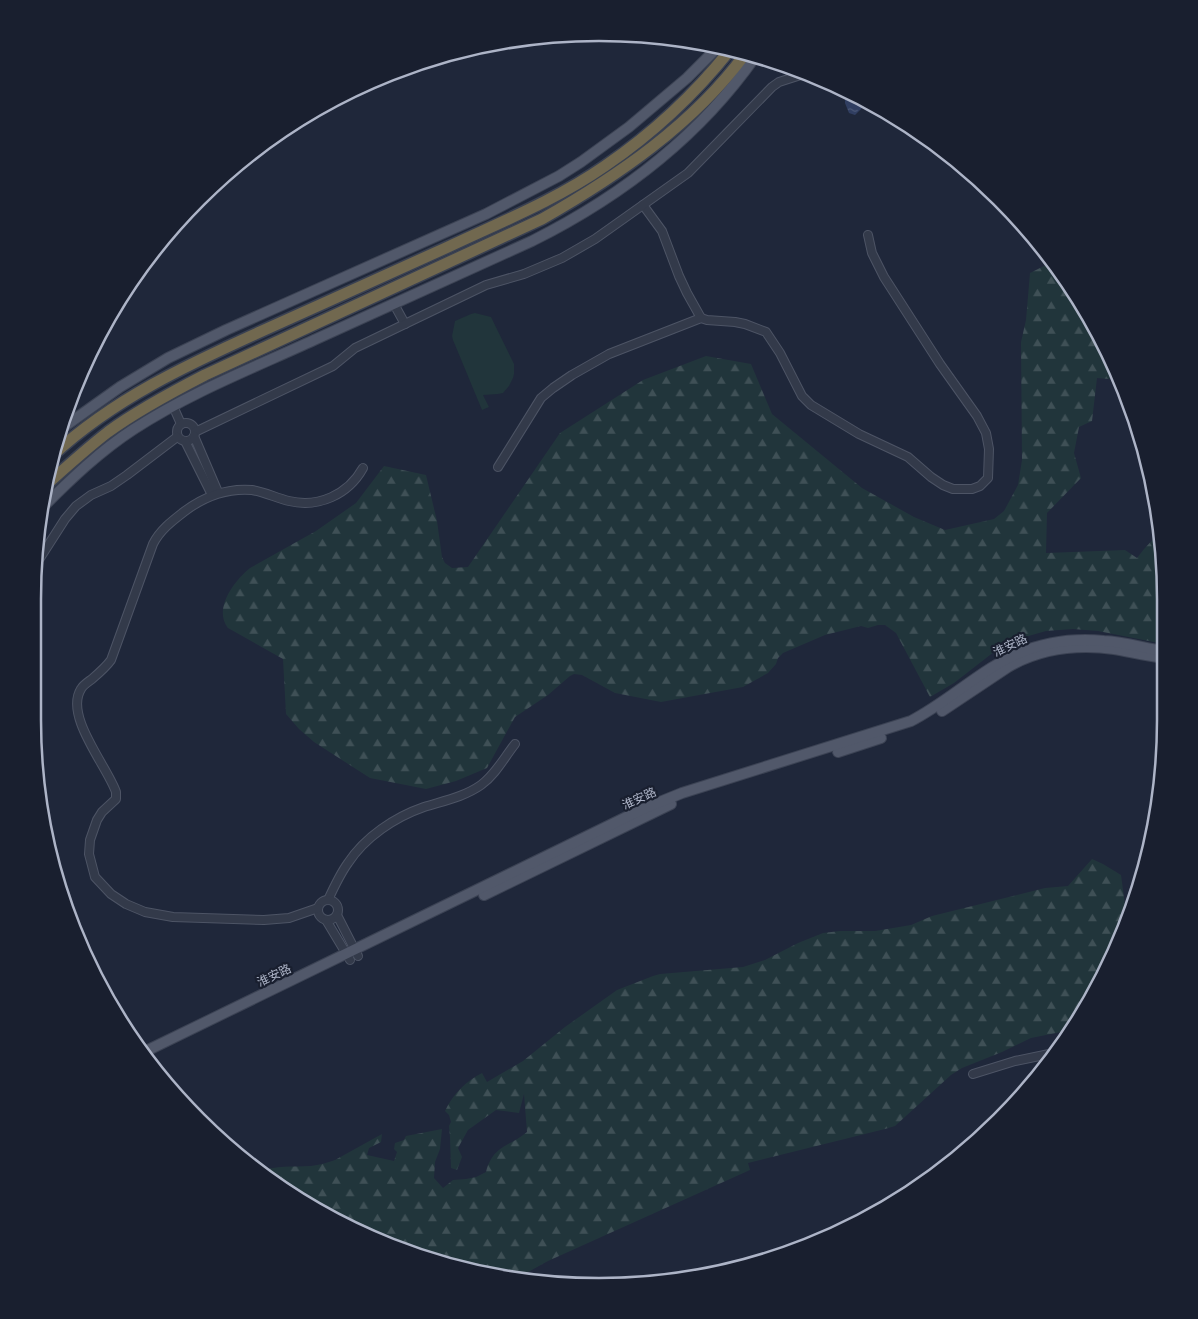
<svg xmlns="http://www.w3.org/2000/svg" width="1198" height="1319" viewBox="0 0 1198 1319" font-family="'Noto Sans','Noto Sans SC',sans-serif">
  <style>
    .forest { fill: url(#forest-firs) }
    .garden { fill: #21353b }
    .water { fill: url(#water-ripples) }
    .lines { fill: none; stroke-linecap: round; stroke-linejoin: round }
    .major-tunnel { stroke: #343c4f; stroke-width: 10; stroke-dasharray: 10 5; stroke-linecap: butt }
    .minor-casing { stroke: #4d5465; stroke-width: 10 }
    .major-casing { stroke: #3c4354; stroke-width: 12 }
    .highway-casing { stroke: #3a4152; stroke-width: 14 }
    .minor { stroke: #333a4a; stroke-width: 8 }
    .major { stroke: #51586a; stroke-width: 10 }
    .highway { stroke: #71684f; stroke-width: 11 }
    .labels { text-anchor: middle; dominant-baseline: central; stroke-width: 4.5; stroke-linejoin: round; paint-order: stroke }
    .street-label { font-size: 12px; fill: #adb4c7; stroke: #191f2f }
    .rim { fill: none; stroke: #adb4c7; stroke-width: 2.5 }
  </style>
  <defs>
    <pattern id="forest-firs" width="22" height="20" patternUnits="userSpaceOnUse" patternTransform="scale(1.25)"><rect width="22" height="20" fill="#21353b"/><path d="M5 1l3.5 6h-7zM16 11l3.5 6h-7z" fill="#3f5056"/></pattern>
    <pattern id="water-ripples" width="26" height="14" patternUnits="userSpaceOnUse" patternTransform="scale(1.25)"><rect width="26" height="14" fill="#303e61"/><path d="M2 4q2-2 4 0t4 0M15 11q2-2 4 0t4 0" fill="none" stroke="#4b5876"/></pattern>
  </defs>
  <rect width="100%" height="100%" fill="#1f273a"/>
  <!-- forest -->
  <g class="forest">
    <path d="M1049,259L1070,284L1116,371L1109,379L1097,378L1092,421L1079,427L1074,453L1081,478L1047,513L1046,553L1125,550L1137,558L1144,549L1159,533L1165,599L1164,644L1098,631L1073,629L1046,631L1025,637L999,648L954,683L930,697L896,633L885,625H878L868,628L861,626L825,635L783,653L778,658L776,664L768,673L743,687L661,702L615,693L582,675L574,674L570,676L548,695L515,717L487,768L456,781L426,789L370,778L314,742L299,729L286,714L283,659L228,628C213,609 234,581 250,568L316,531L356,503L384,466L426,475L437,521L442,557L445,563L452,568L468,567L560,433L643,380L706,356L751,364L772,414L862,488L914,517L945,530L994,519L1004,511L1018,485L1022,460L1021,342L1026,320L1030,273L1046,265Z"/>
    <path d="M1092,859L1103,864L1121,875L1127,920L1090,1003L1071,1030L1031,1038L1002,1052L962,1068L951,1075L895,1126L885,1129L748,1163L750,1170L548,1261L521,1276L453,1267L348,1228L258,1172C276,1165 293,1167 311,1166C319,1165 327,1163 335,1160L382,1134L381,1142L369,1148L367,1155L394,1161L397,1152L394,1149L395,1143L404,1140L406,1136L442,1129L440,1149L435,1162L434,1178L443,1188L453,1180L466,1179L476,1177L486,1172C493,1145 509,1147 527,1132L524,1094L519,1113L496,1110L468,1130L458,1148L462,1157L457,1170L451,1168L450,1137L449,1126L451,1122L449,1115L445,1111C453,1094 466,1081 482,1073L487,1082L523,1061L565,1027L617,990L653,976L660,974L743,967L765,960L798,943L823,933L840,931H875L911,925L932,916L1045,888L1068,886Z"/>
  </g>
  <!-- garden -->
  <polygon class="garden" points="475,313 491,317 514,364 514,374 513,378 509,386 503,393 498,394 483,395 489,407 482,410 453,340 452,336 455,321 471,314"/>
  <!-- water -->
  <polygon class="water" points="845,91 867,103 855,115 849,113 845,103"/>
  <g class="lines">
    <!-- major-tunnel -->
    <polyline class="major-tunnel" points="158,377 170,400"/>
    <defs>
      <g id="minor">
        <polyline points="643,205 662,231 679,276 687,293 701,318"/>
        <polyline points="394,304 405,324"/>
        <polyline points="173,406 181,424"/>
        <circle cx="186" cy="432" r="9"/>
        <polyline points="195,432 333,366 355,348 486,285 524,274 562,258 595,239 688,173 772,87 779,82 807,73"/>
        <polyline points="194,436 218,492"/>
        <polyline points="185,441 212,495"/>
        <polyline points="498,467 541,398 553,388 572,375 609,354 701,318 707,320 735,322 745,324 766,332 780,353 802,396 811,405 859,434 908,457 931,477 943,485 953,489 972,489 980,486 988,478 989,449 986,433 977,416 940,364 884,277 872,253 868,235"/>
        <polyline points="40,558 65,519 76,506 91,495 111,486 127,475 177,437"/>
        <path d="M328,900C334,887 340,874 348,863C365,837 395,817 424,807C443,801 464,797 481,785C495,775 504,758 515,744"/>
        <circle cx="328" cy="910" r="10"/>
        <path d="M318,908L289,918L264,920L173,917L145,912L126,904L111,894L95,877L89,854L90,840L97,820L102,812L116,799V792C107,766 64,716 81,689C83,685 88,682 92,679C99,673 106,667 111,660L153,544C160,530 172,521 185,511C205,496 226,488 252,490C265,492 276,498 289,501C318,508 348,495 363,468"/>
        <polyline points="337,915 358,956"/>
        <polyline points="326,920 350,960"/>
        <polyline points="973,1074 1015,1061 1054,1053"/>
      </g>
      <g id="major">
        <polyline points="61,429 120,387 168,358 226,330 486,214 559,176 581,162 629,127 687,78 719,46"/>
        <path d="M42,508C71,479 100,451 134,429C191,392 253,368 314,340C387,307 460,274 532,241C620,197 698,138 755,57"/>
        <path d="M942,711L1008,667C1041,648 1076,644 1114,649C1131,652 1147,656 1164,658"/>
        <polyline points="838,752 881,738"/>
        <polyline points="484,895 671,804"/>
        <path d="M142,1053L645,808L682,793L911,721C940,706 964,685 991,668C1025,646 1063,637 1104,641C1124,642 1144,648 1164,651"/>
      </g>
      <g id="highway">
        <path d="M53,455C113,399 189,364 262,331C324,303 387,275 448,247C501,222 556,200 605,166C652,134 694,95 730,50"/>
        <path d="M44,487C65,468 86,449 108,432C138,410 172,392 205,375L542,219C616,177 694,124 745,54"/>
      </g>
    </defs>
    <!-- minor casing -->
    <use href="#minor" class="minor-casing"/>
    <!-- major casing -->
    <use href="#major" class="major-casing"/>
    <!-- highway casing -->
    <use href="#highway" class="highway-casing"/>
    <!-- minor -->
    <use href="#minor" class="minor"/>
    <!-- major -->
    <use href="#major" class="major"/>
    <!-- highway -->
    <use href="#highway" class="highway"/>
  </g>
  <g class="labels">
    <!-- street labels -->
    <g class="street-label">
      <text transform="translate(1010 645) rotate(-25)">淮安路</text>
      <text transform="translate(639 798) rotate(-24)">淮安路</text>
      <text transform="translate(274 975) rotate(-25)">淮安路</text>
    </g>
  </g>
  <!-- crop -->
  <path d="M0 0H1198V1319H0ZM599 41H599A558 558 0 0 1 1157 599V720A558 558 0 0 1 599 1278H599A558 558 0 0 1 41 720V599A558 558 0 0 1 599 41Z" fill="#191f2f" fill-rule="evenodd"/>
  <path class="rim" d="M599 41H599A558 558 0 0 1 1157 599V720A558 558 0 0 1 599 1278H599A558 558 0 0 1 41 720V599A558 558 0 0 1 599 41Z"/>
</svg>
